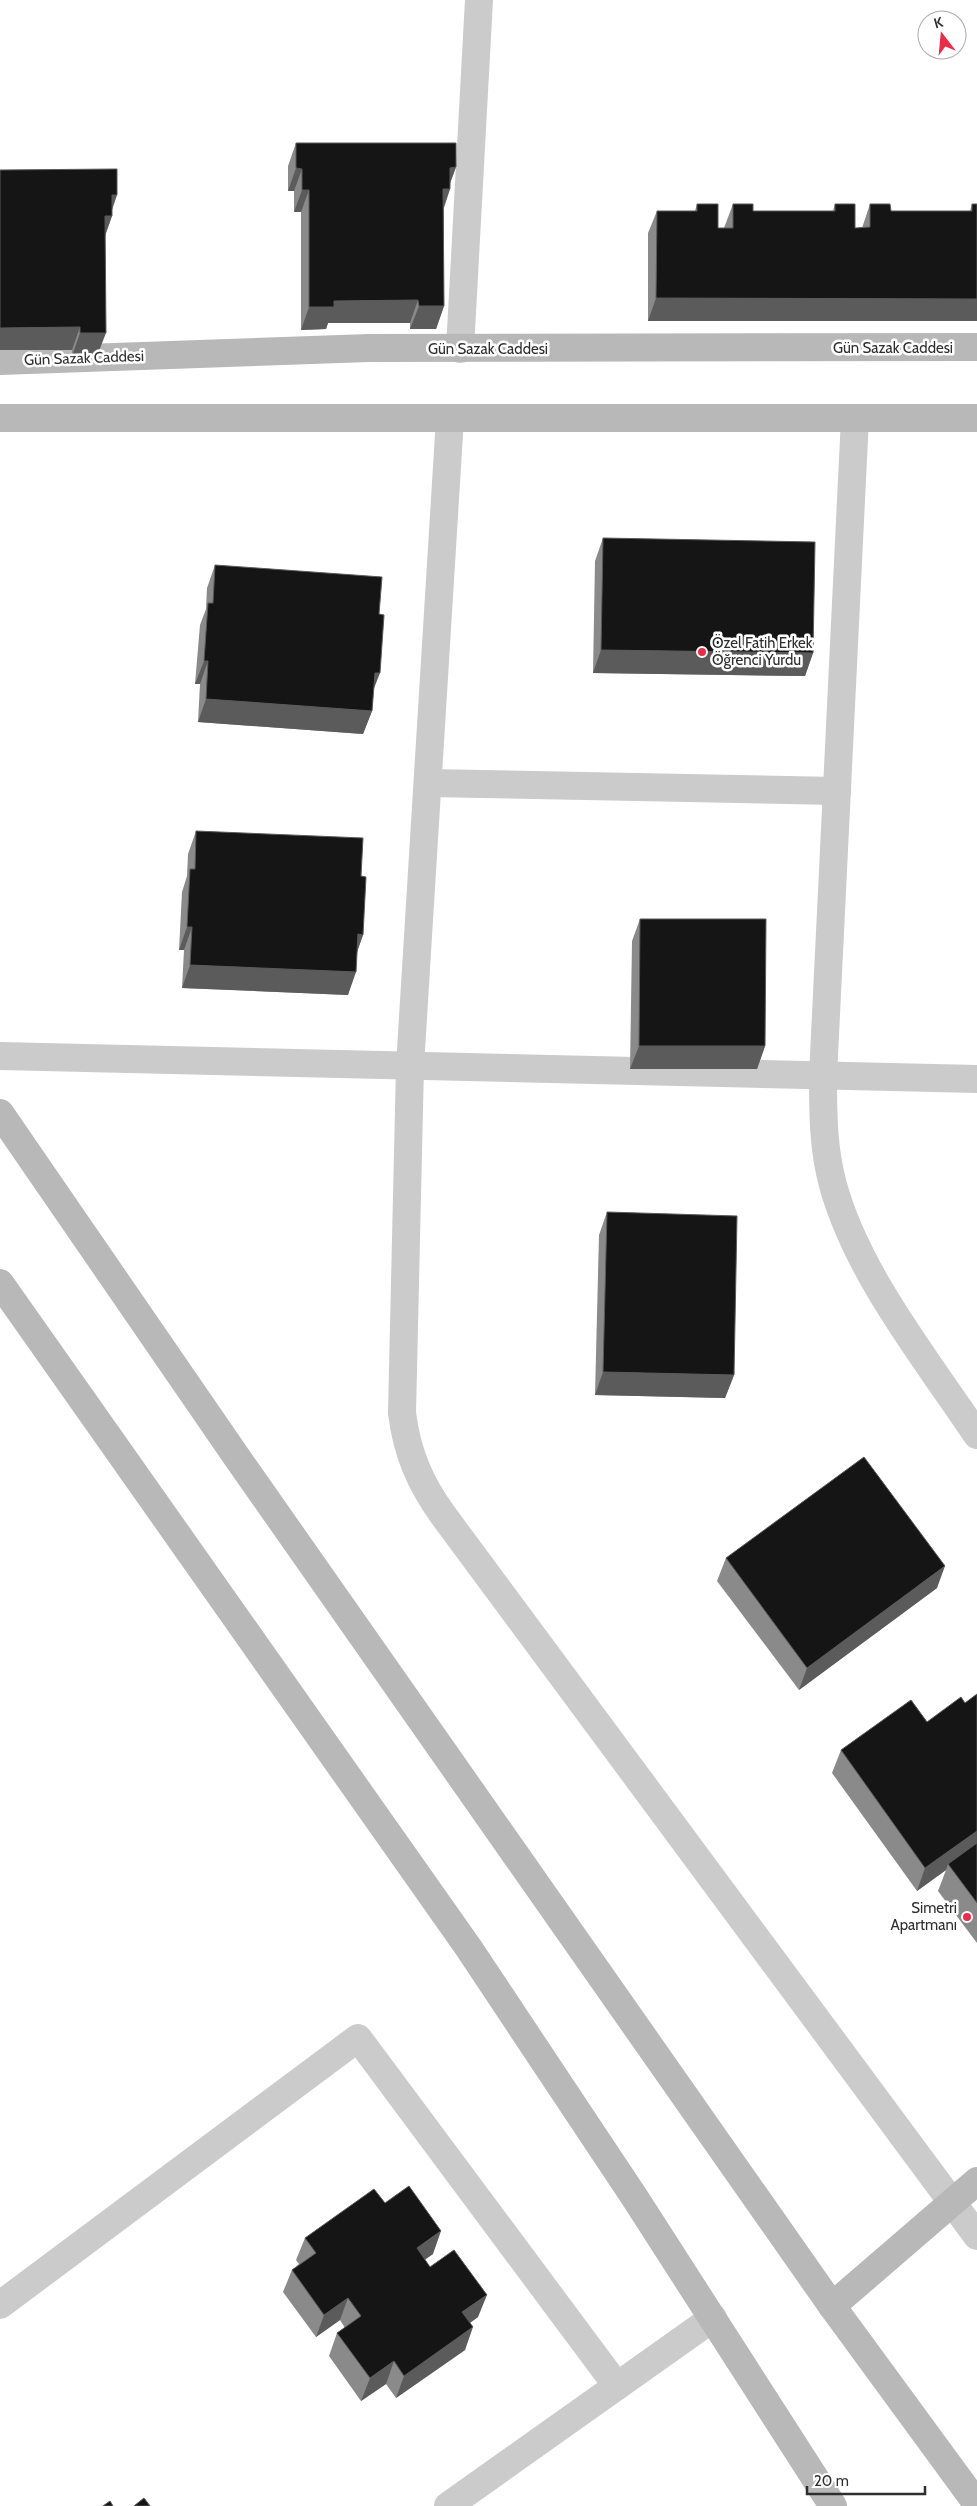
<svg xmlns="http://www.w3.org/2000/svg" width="977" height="2506" viewBox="0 0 977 2506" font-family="Cabin,sans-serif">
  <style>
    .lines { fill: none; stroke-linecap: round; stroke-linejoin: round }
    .street { stroke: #cbcbcb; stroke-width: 28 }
    .secondary { stroke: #b8b8b8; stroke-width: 28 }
    .wall { fill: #8a8a8a }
    .shaded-wall { fill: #5b5b5b }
    .building { fill: #151515; stroke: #5b5b5b }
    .poi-dot { fill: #e72d4a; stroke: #fff; stroke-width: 2 }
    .labels { text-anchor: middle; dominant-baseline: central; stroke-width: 5; stroke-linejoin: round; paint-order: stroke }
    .street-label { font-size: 15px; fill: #2e2e2e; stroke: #fff }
    .poi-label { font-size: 15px; fill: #2e2e2e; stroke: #fff; text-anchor: start }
  </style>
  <rect width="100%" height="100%" fill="#fff"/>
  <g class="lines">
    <!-- street -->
    <g class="street">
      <polyline points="460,349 479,0"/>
      <path d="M450,418L410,1066L402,1413C407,1453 420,1483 443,1515L977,2236"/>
      <path d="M855,418L823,1076C823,1112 823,1149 833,1185C857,1273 926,1359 977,1435"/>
      <polyline points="428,783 837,791"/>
      <polyline points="0,1056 977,1079"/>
      <polyline points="0,2305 358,2038 617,2386"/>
      <polyline points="448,2506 713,2318"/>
    </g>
    <!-- secondary -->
    <g class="secondary">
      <polyline points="0,361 369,348 977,347"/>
      <polyline points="0,418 977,418"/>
      <polyline points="0,1113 236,1456 832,2306 977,2504"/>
      <polyline points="0,1283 468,1947 635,2198 833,2506"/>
      <polyline points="832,2306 977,2181"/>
    </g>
  </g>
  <!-- wall -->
  <g class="wall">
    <polygon points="296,143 456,167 450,183 450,189 444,208 444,306 436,329 410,329 410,323 328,323 326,329 301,330 301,212 294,212 294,191 288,191 288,166"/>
    <polygon points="0,170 112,210 112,216 105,235 97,356 72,356 72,350 0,350"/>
    <polygon points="697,204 718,228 724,228 733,204 753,211 833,211 835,204 855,228 862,228 870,204 891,211 970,211 972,204 977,204 977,321 648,321 648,233 657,211 695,211"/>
    <polygon points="603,538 813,653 805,676 593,673 595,561"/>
    <polygon points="215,565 373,690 372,711 363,734 198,722 200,684 195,684 200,625 206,609 207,588"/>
    <polygon points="196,831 361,876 363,935 357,951 348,995 182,988 184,950 179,950 182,892 187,876 188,854"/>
    <polygon points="640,919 765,1046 757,1069 630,1069 632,941"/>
    <polygon points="607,1212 734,1375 725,1398 595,1395 599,1235"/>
    <polygon points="726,1558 937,1588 799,1690 717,1581"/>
    <polygon points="977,1694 977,1943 938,1891 946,1870 917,1891 832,1773 841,1750 927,1722 965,1703"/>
    <polygon points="385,2203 433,2254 425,2259 430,2267 478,2317 470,2323 465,2350 396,2398 386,2384 361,2401 329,2356 337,2333 345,2328 340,2320 316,2337 283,2292 292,2270 299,2264 296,2260 305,2238"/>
  </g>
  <!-- shaded-wall -->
  <g class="shaded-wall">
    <polygon points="456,167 448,189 450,189 442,212 442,190 450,168"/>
    <polygon points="296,168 302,169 294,191 288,191"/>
    <polygon points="302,190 309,190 301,212 294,212"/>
    <polygon points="112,195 117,195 110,216 112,216 104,239 97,239"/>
    <polygon points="656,298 977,299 977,321 648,321"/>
    <polygon points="418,300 410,323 328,323 326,329 301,330 309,307 334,301"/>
    <polygon points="419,306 444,306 436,329 410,329"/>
    <polygon points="80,327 72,350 0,350 0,328"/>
    <polygon points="80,333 106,333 97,356 72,356"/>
    <polygon points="601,650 813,653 805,676 593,673"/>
    <polygon points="204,661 208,661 200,684 195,684"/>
    <polygon points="375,673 380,673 371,696"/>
    <polygon points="206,699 372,711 363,734 198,722"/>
    <polygon points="187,927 192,927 184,950 179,950"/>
    <polygon points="358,934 363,935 355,958"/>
    <polygon points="190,965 356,972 348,995 182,988"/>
    <polygon points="639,1046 765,1046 757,1069 630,1069"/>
    <polygon points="603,1372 734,1375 725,1398 595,1395"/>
    <polygon points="945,1566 937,1588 799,1690 807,1668"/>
    <polygon points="977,1831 977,1848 948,1864 946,1870 917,1891 925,1868"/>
    <polygon points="441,2231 433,2254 409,2271 417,2248"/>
    <polygon points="487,2295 478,2317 454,2334 462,2312"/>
    <polygon points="348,2298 340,2320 316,2337 324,2315"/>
    <polygon points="473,2327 465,2350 396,2398 404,2376"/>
    <polygon points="394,2361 386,2384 361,2401 370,2378"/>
  </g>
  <!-- building -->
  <g class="building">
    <polygon points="296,143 456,143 456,167 450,168 450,189 443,189 444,306 419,306 418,300 334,301 334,307 309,307 309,190 302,190 302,169 296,168"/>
    <polygon points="117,169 117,195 112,195 112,216 105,216 106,333 80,333 80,327 0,328 0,170"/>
    <polygon points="697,204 718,204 718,228 733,228 733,204 753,204 753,211 835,211 835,204 855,204 855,228 870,227 870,204 890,204 891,211 972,211 972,204 977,204 977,299 656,298 657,211 697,211"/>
    <polygon points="603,538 815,542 813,653 601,650"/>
    <polygon points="215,565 382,577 379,614 384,615 380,673 375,673 372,711 206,699 208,661 204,661 208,603 213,603"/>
    <polygon points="196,831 363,838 361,876 366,877 363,935 358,934 356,972 190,965 192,927 187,927 190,869 195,869"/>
    <polygon points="640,919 766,919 765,1046 639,1046"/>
    <polygon points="607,1212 737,1216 734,1375 603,1372"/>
    <polygon points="864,1457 945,1566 807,1668 726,1558"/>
    <polygon points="977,1694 977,1831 925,1868 841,1750 911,1700 927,1722 961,1697 965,1703"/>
    <polygon points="977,1843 977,1903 948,1864"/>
    <polygon points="409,2186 441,2231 417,2248 430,2267 454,2250 487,2295 462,2312 473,2327 404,2376 394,2361 370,2378 337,2333 361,2316 348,2298 324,2315 292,2270 316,2253 305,2238 374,2189 385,2203"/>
    <polygon points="144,2498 150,2506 134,2506"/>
    <polygon points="110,2501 113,2506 103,2506"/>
  </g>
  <!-- markers -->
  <g class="poi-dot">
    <circle cx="702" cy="652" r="5"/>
    <circle cx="967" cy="1917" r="5"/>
  </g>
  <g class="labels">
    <!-- street labels -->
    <g class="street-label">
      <text x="893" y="348">Gün Sazak Caddesi</text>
      <text x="488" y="349">Gün Sazak Caddesi</text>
      <text transform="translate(84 358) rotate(-2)">Gün Sazak Caddesi</text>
    </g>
    <!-- poi labels -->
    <g class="poi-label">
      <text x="712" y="643">Özel Fatih Erkek<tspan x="712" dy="17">Öğrenci Yurdu</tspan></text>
      <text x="957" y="1908" text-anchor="end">Simetri<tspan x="957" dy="17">Apartmanı</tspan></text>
    </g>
  </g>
  <!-- north arrow -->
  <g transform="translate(942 35) rotate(344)"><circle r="24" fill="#ffffff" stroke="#ababab"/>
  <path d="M0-4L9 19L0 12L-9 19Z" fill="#e72d4a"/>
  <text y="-8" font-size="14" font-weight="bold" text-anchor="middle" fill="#2e2e2e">K</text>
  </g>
  <!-- scale -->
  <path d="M807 2486v8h118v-8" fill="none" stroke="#2e2e2e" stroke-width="2.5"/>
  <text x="814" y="2486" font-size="15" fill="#2e2e2e" stroke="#ffffff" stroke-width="4" paint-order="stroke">20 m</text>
</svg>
